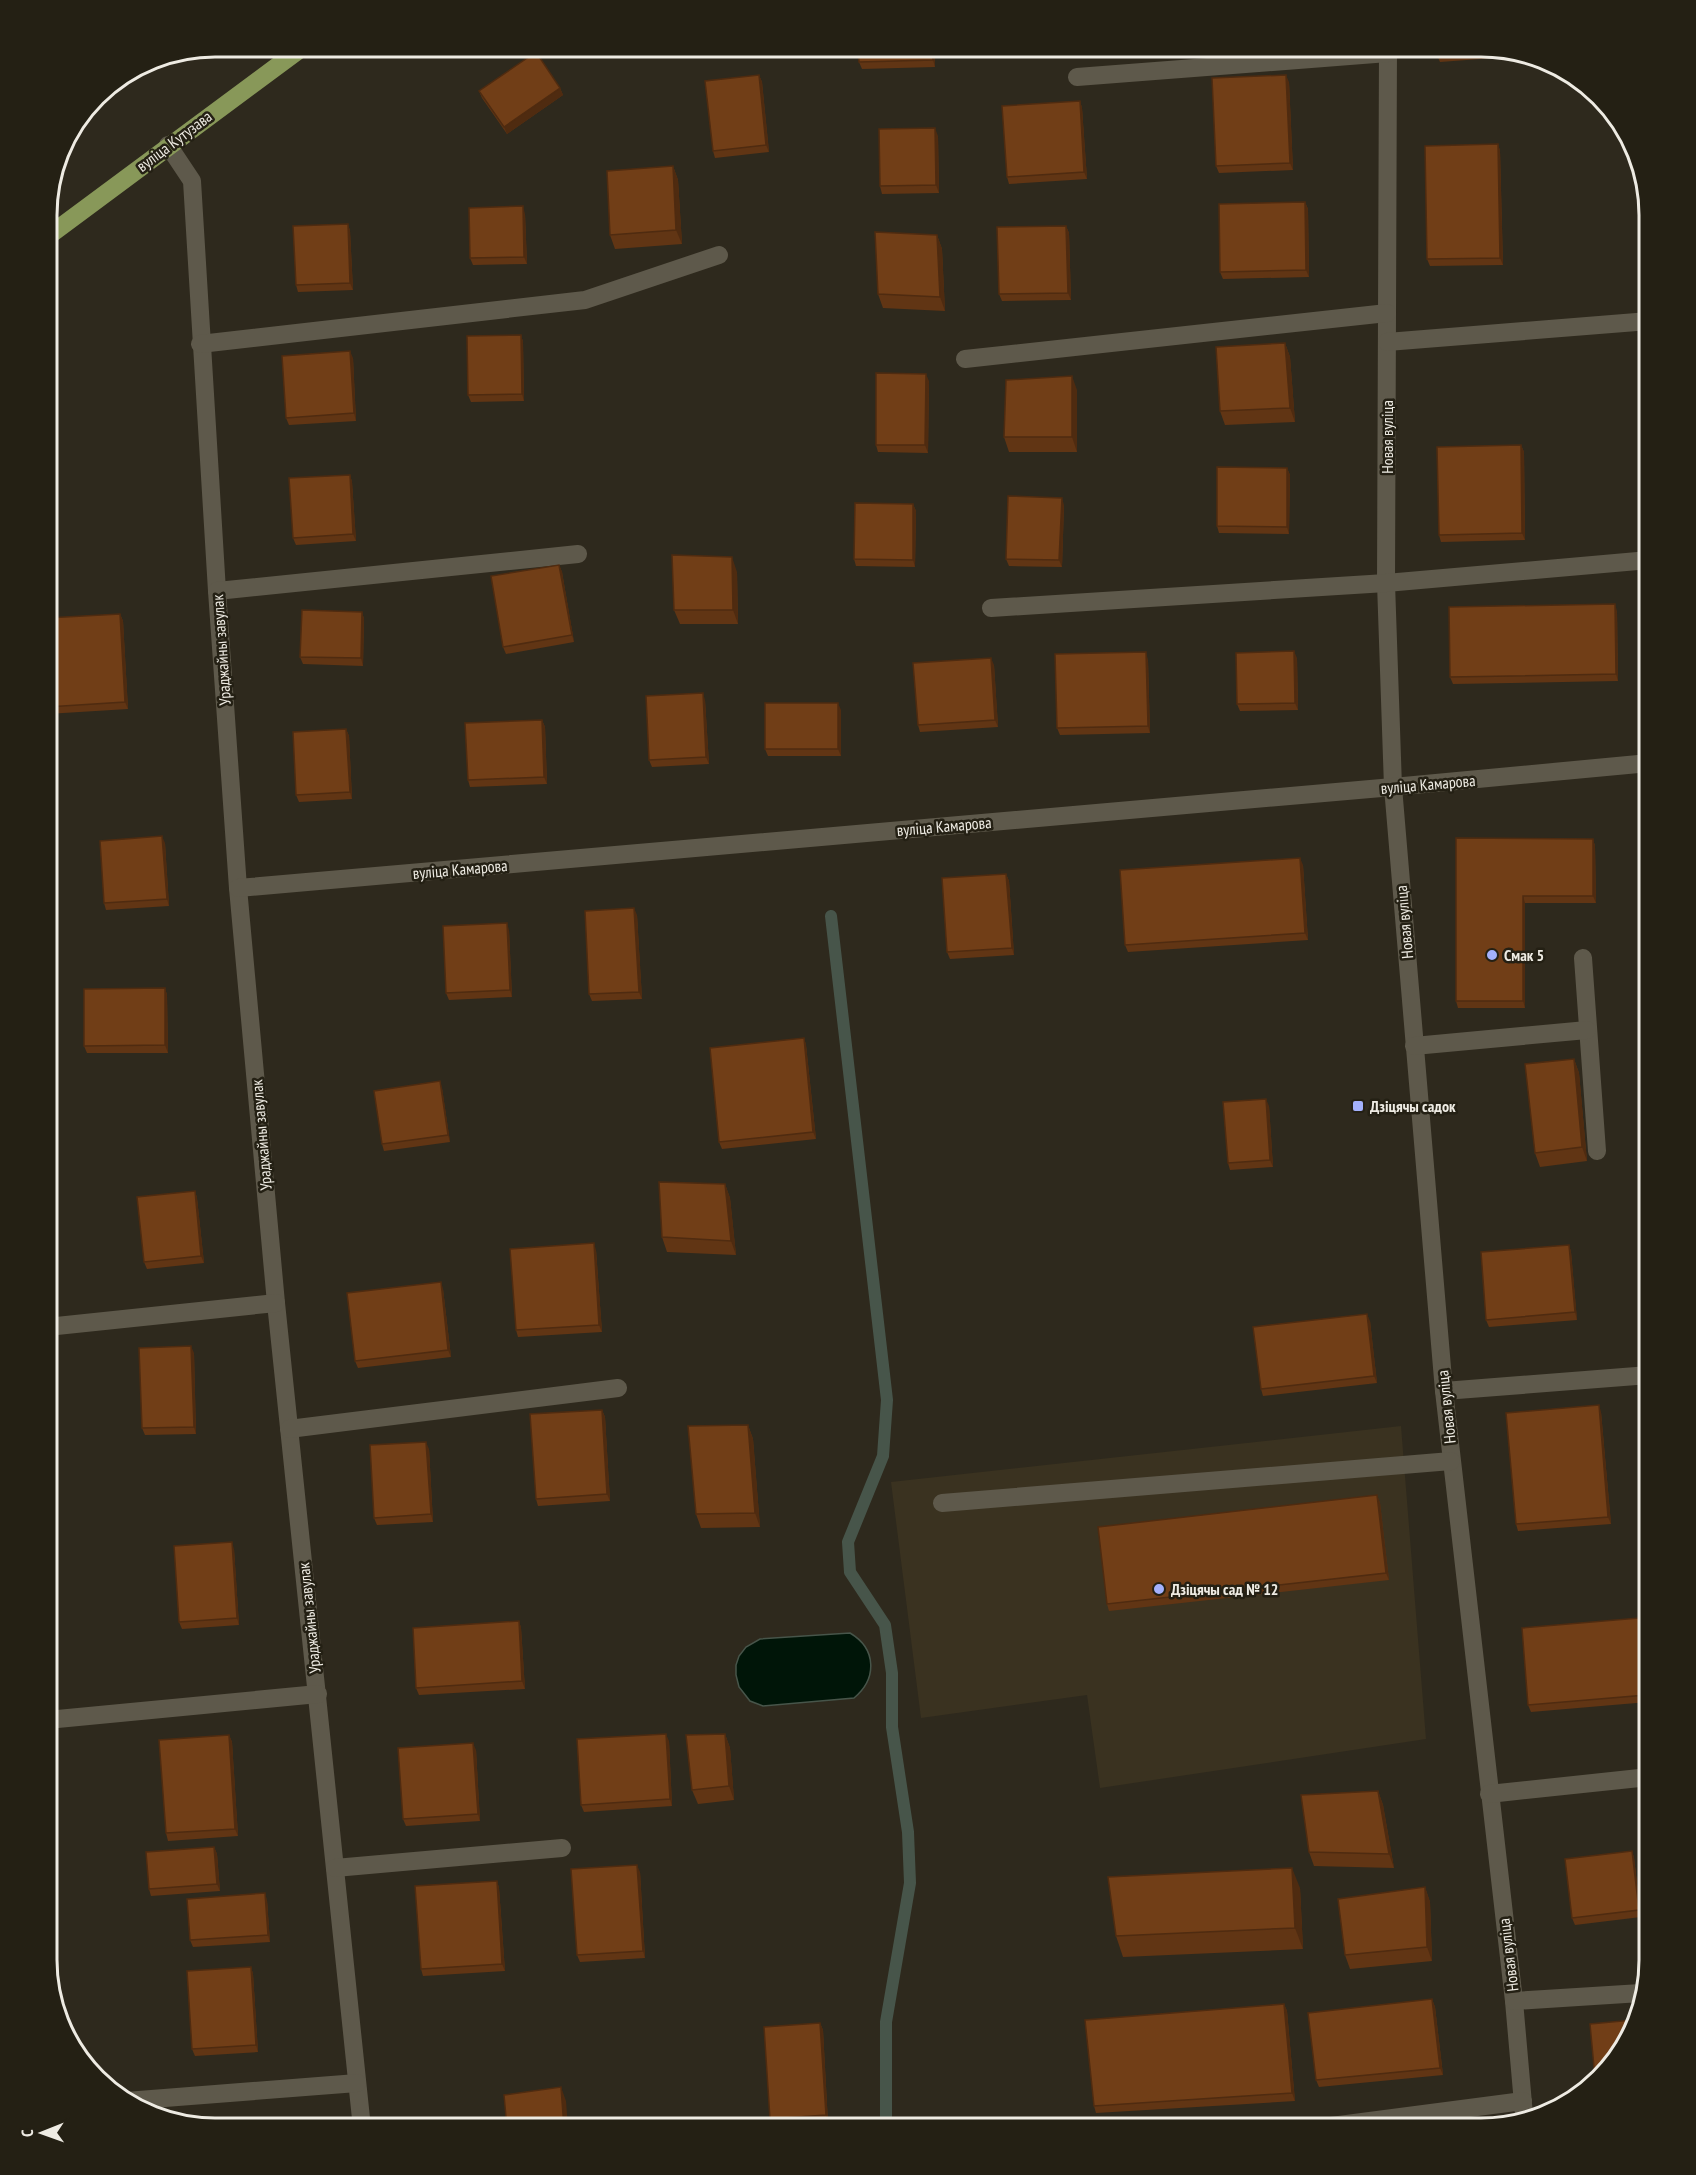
<svg xmlns="http://www.w3.org/2000/svg" width="1696" height="2175" viewBox="0 0 1696 2175" font-family="'PT Sans Narrow',sans-serif">
  <style>
    .built { fill: #3a3220 }
    .water { fill: #001508; stroke: #47554a; stroke-width: 1.5 }
    .lines { fill: none; stroke-linecap: round; stroke-linejoin: round }
    .stream { stroke: #47554a; stroke-width: 12 }
    .minor { stroke: #5e594b; stroke-width: 18 }
    .major { stroke: #889859; stroke-width: 18 }
    .wall { fill: #613514 }
    .shaded-wall { fill: #4f2b10 }
    .building { fill: #713e17; stroke: #4f2b10; stroke-width: 1.5 }
    .poi-dot { fill: #a4b1fc; stroke: #242014; stroke-width: 2 }
    .labels { text-anchor: middle; dominant-baseline: central; stroke-width: 5; stroke-linejoin: round; paint-order: stroke }
    .street-label { font-size: 16px; fill: #eeebe3; stroke: #242014 }
    .poi-label { font-size: 16px; font-weight: bold; fill: #eeebe3; stroke: #242014; text-anchor: start }
    .rim { fill: none; stroke: #eeebe3; stroke-width: 3 }
  </style>
  <rect width="100%" height="100%" fill="#2e291d"/>
  <!-- built -->
  <polygon class="built" points="1401,1426 1426,1739 1100,1788 1087,1695 921,1718 891,1482"/>
  <!-- water -->
  <path class="water" d="M850,1633C877,1649 877,1679 854,1698L763,1706L750,1701L739,1687L736,1675V1665L739,1656L746,1647L760,1639Z"/>
  <g class="lines">
    <!-- stream -->
    <polyline class="stream" points="831,916 887,1400 883,1456 848,1542 850,1572 885,1625 892,1673 892,1727 908,1832 910,1883 886,2022 886,2128"/>
    <!-- minor -->
    <g class="minor">
      <polyline points="1388,47 1386,583 1393,787 1444,1391 1514,2001 1524,2115"/>
      <polyline points="1077,77 1388,53"/>
      <polyline points="168,145 192,181 217,591 238,888 276,1303 362,2128"/>
      <polyline points="1387,342 1649,321"/>
      <polyline points="200,344 585,300 719,255"/>
      <polyline points="965,359 1387,313"/>
      <polyline points="217,591 578,554"/>
      <polyline points="991,608 1386,583 1649,560"/>
      <polyline points="238,888 1393,787 1649,763"/>
      <polyline points="1583,958 1597,1151"/>
      <polyline points="1414,1046 1587,1030"/>
      <polyline points="47,1327 276,1303"/>
      <polyline points="1444,1391 1649,1375"/>
      <polyline points="289,1429 618,1388"/>
      <polyline points="942,1503 1451,1461"/>
      <polyline points="47,1720 318,1694"/>
      <polyline points="1489,1794 1649,1777"/>
      <polyline points="335,1868 562,1848"/>
      <polyline points="1514,2001 1641,1993"/>
      <polyline points="126,2101 357,2083"/>
      <polyline points="1316,2128 1523,2101"/>
    </g>
    <!-- major -->
    <polyline class="major" points="47,237 303,47"/>
  </g>
  <!-- wall -->
  <g class="wall">
    <polygon points="858,47 934,47 935,67 862,69 859,62"/>
    <polygon points="982,47 1075,47 1075,50 983,49"/>
    <polygon points="1491,47 1507,51 1507,57 1440,62 1437,55"/>
    <polygon points="759,75 762,82 769,152 715,158 713,151"/>
    <polygon points="1289,82 1293,170 1219,173 1216,166"/>
    <polygon points="560,88 563,95 507,134 482,98 479,91"/>
    <polygon points="1080,101 1082,108 1087,179 1009,184 1007,177"/>
    <polygon points="938,136 939,193 882,194 880,186"/>
    <polygon points="1498,144 1500,151 1503,265 1430,266 1427,259"/>
    <polygon points="673,166 678,180 682,244 615,249 610,235"/>
    <polygon points="1305,202 1308,209 1309,277 1223,279 1220,272"/>
    <polygon points="525,214 527,264 473,265 470,258"/>
    <polygon points="348,224 350,231 353,290 298,292 296,285"/>
    <polygon points="1066,226 1069,233 1071,300 1002,301 999,294"/>
    <polygon points="937,235 942,249 945,311 883,308 878,294"/>
    <polygon points="521,335 523,342 524,401 471,402 468,395"/>
    <polygon points="1285,343 1290,357 1295,422 1225,425 1220,411"/>
    <polygon points="353,358 356,421 289,425 286,418"/>
    <polygon points="929,381 928,453 878,452 876,445"/>
    <polygon points="1077,390 1077,452 1009,452 1004,437"/>
    <polygon points="1521,445 1524,452 1525,540 1441,542 1439,535"/>
    <polygon points="1287,468 1290,475 1289,534 1219,533 1217,526"/>
    <polygon points="350,475 352,482 356,541 296,545 293,538"/>
    <polygon points="913,504 916,511 915,567 856,566 854,559"/>
    <polygon points="1064,505 1062,567 1009,566 1006,559"/>
    <polygon points="559,565 562,572 574,642 506,654 503,647"/>
    <polygon points="737,572 738,624 680,624 674,610"/>
    <polygon points="1617,611 1618,681 1453,684 1450,677"/>
    <polygon points="362,612 364,619 363,666 303,664 300,657"/>
    <polygon points="120,614 123,621 128,709 47,714 47,618"/>
    <polygon points="1297,658 1298,710 1240,711 1237,704"/>
    <polygon points="1148,660 1150,733 1060,735 1057,728"/>
    <polygon points="994,665 998,727 920,732 918,725"/>
    <polygon points="705,700 709,764 652,767 649,760"/>
    <polygon points="841,710 841,756 768,756 765,749"/>
    <polygon points="542,720 545,727 547,784 470,787 468,780"/>
    <polygon points="346,729 349,736 352,799 299,802 296,795"/>
    <polygon points="1456,838 1593,839 1595,846 1596,903 1525,903 1525,1008 1458,1008 1456,1001"/>
    <polygon points="165,843 169,906 106,910 104,903"/>
    <polygon points="1303,865 1308,940 1128,952 1125,945"/>
    <polygon points="1006,874 1009,881 1014,955 950,959 947,952"/>
    <polygon points="637,915 642,999 592,1001 589,994"/>
    <polygon points="509,930 512,997 449,1000 446,993"/>
    <polygon points="165,988 167,995 168,1053 87,1053 84,1046"/>
    <polygon points="804,1038 806,1045 816,1139 722,1149 719,1142"/>
    <polygon points="1574,1059 1579,1073 1587,1161 1540,1167 1535,1153"/>
    <polygon points="442,1088 450,1142 384,1151 382,1144"/>
    <polygon points="1269,1106 1273,1167 1230,1170 1228,1163"/>
    <polygon points="725,1184 730,1198 736,1255 667,1252 662,1237"/>
    <polygon points="195,1191 197,1198 204,1263 147,1269 144,1262"/>
    <polygon points="1569,1245 1571,1252 1577,1320 1489,1327 1486,1320"/>
    <polygon points="596,1250 602,1332 518,1337 516,1330"/>
    <polygon points="443,1289 451,1357 358,1368 355,1361"/>
    <polygon points="1370,1321 1377,1383 1263,1396 1261,1389"/>
    <polygon points="194,1353 196,1434 145,1435 142,1428"/>
    <polygon points="602,1410 605,1417 610,1501 538,1506 536,1499"/>
    <polygon points="1601,1412 1611,1524 1518,1531 1516,1524"/>
    <polygon points="748,1425 753,1439 760,1527 701,1528 696,1514"/>
    <polygon points="429,1449 433,1522 377,1525 374,1518"/>
    <polygon points="1377,1495 1380,1503 1389,1580 1109,1611 1107,1604"/>
    <polygon points="234,1549 239,1625 182,1629 179,1622"/>
    <polygon points="1639,1618 1641,1625 1648,1702 1531,1712 1528,1705"/>
    <polygon points="519,1621 521,1628 525,1689 419,1695 416,1688"/>
    <polygon points="725,1734 730,1748 734,1800 698,1804 692,1790"/>
    <polygon points="229,1735 232,1742 238,1836 168,1841 166,1833"/>
    <polygon points="669,1741 672,1806 584,1812 581,1805"/>
    <polygon points="476,1750 480,1821 406,1826 403,1819"/>
    <polygon points="1378,1791 1383,1805 1394,1868 1314,1866 1309,1852"/>
    <polygon points="214,1847 217,1854 220,1891 151,1896 149,1889"/>
    <polygon points="1632,1851 1634,1858 1641,1917 1575,1925 1572,1918"/>
    <polygon points="640,1872 645,1958 580,1962 577,1955"/>
    <polygon points="497,1881 499,1888 505,1971 423,1976 421,1969"/>
    <polygon points="1425,1887 1430,1902 1432,1961 1350,1969 1345,1955"/>
    <polygon points="1300,1888 1303,1949 1123,1957 1116,1936"/>
    <polygon points="267,1900 270,1942 193,1947 190,1940"/>
    <polygon points="251,1967 253,1974 258,2052 195,2056 192,2049"/>
    <polygon points="1432,1999 1435,2007 1443,2075 1319,2087 1316,2080"/>
    <polygon points="1284,2004 1287,2011 1295,2101 1096,2113 1094,2106"/>
    <polygon points="820,2023 823,2030 828,2123 773,2126 770,2119"/>
  </g>
  <!-- shaded-wall -->
  <g class="shaded-wall">
    <polygon points="932,47 934,47 935,67 933,60"/>
    <polygon points="759,75 762,82 769,152 766,145"/>
    <polygon points="1286,75 1289,82 1293,170 1290,163"/>
    <polygon points="560,88 563,95 507,134 504,127"/>
    <polygon points="1080,101 1082,108 1087,179 1084,172"/>
    <polygon points="935,128 938,136 939,193 936,185"/>
    <polygon points="1498,144 1500,151 1503,265 1500,258"/>
    <polygon points="673,166 678,180 682,244 676,230"/>
    <polygon points="1305,202 1308,209 1309,277 1306,270"/>
    <polygon points="523,206 525,214 527,264 524,257"/>
    <polygon points="348,224 350,231 353,290 350,283"/>
    <polygon points="1066,226 1069,233 1071,300 1068,293"/>
    <polygon points="937,235 942,249 945,311 940,297"/>
    <polygon points="521,335 523,342 524,401 522,394"/>
    <polygon points="1285,343 1290,357 1295,422 1290,408"/>
    <polygon points="350,351 353,358 356,421 354,413"/>
    <polygon points="926,374 929,381 928,453 925,445"/>
    <polygon points="1072,376 1077,390 1077,452 1072,437"/>
    <polygon points="1521,445 1524,452 1525,540 1522,533"/>
    <polygon points="1287,468 1290,475 1289,534 1287,527"/>
    <polygon points="350,475 352,482 356,541 353,534"/>
    <polygon points="1062,498 1064,505 1062,567 1059,560"/>
    <polygon points="913,504 916,511 915,567 913,560"/>
    <polygon points="732,557 737,572 738,624 733,610"/>
    <polygon points="559,565 562,572 574,642 572,635"/>
    <polygon points="1615,604 1617,611 1618,681 1616,674"/>
    <polygon points="362,612 364,619 363,666 361,658"/>
    <polygon points="120,614 123,621 128,709 125,702"/>
    <polygon points="1294,651 1297,658 1298,710 1295,703"/>
    <polygon points="1146,652 1148,660 1150,733 1148,726"/>
    <polygon points="991,658 994,665 998,727 995,720"/>
    <polygon points="703,693 705,700 709,764 706,757"/>
    <polygon points="838,703 841,710 841,756 838,749"/>
    <polygon points="542,720 545,727 547,784 544,777"/>
    <polygon points="346,729 349,736 352,799 350,792"/>
    <polygon points="162,836 165,843 169,906 167,899"/>
    <polygon points="1593,839 1595,846 1596,903 1593,896"/>
    <polygon points="1300,858 1303,865 1308,940 1305,933"/>
    <polygon points="1006,874 1009,881 1014,955 1012,948"/>
    <polygon points="1523,896 1525,903 1525,1008 1523,1001"/>
    <polygon points="634,908 637,915 642,999 639,992"/>
    <polygon points="507,923 509,930 512,997 510,990"/>
    <polygon points="165,988 167,995 168,1053 165,1045"/>
    <polygon points="804,1038 806,1045 816,1139 813,1132"/>
    <polygon points="1574,1059 1579,1073 1587,1161 1582,1147"/>
    <polygon points="440,1081 442,1088 450,1142 448,1135"/>
    <polygon points="1266,1099 1269,1106 1273,1167 1270,1160"/>
    <polygon points="725,1184 730,1198 736,1255 731,1241"/>
    <polygon points="195,1191 197,1198 204,1263 201,1256"/>
    <polygon points="594,1243 596,1250 602,1332 599,1325"/>
    <polygon points="1569,1245 1571,1252 1577,1320 1575,1312"/>
    <polygon points="441,1282 443,1289 451,1357 448,1350"/>
    <polygon points="1367,1314 1370,1321 1377,1383 1374,1376"/>
    <polygon points="191,1346 194,1353 196,1434 194,1427"/>
    <polygon points="1599,1405 1601,1412 1611,1524 1608,1517"/>
    <polygon points="602,1410 605,1417 610,1501 607,1494"/>
    <polygon points="748,1425 753,1439 760,1527 755,1513"/>
    <polygon points="426,1442 429,1449 433,1522 431,1514"/>
    <polygon points="1377,1495 1380,1503 1389,1580 1386,1573"/>
    <polygon points="232,1542 234,1549 239,1625 237,1618"/>
    <polygon points="1639,1618 1641,1625 1648,1702 1646,1695"/>
    <polygon points="519,1621 521,1628 525,1689 522,1681"/>
    <polygon points="666,1734 669,1741 672,1806 670,1799"/>
    <polygon points="725,1734 730,1748 734,1800 729,1786"/>
    <polygon points="229,1735 232,1742 238,1836 235,1829"/>
    <polygon points="473,1743 476,1750 480,1821 478,1814"/>
    <polygon points="1378,1791 1383,1805 1394,1868 1389,1854"/>
    <polygon points="214,1847 217,1854 220,1891 217,1884"/>
    <polygon points="1632,1851 1634,1858 1641,1917 1639,1910"/>
    <polygon points="637,1865 640,1872 645,1958 643,1951"/>
    <polygon points="1292,1868 1300,1888 1303,1949 1295,1928"/>
    <polygon points="497,1881 499,1888 505,1971 502,1964"/>
    <polygon points="1425,1887 1430,1902 1432,1961 1427,1947"/>
    <polygon points="265,1893 267,1900 270,1942 268,1935"/>
    <polygon points="251,1967 253,1974 258,2052 256,2045"/>
    <polygon points="1432,1999 1435,2007 1443,2075 1440,2068"/>
    <polygon points="1284,2004 1287,2011 1295,2101 1292,2093"/>
    <polygon points="820,2023 823,2030 828,2123 826,2115"/>
    <polygon points="561,2087 566,2101 568,2128 564,2128"/>
  </g>
  <!-- building -->
  <g class="building">
    <polygon points="858,47 932,47 933,60 859,62"/>
    <polygon points="1437,47 1491,47 1502,50 1437,55"/>
    <polygon points="536,52 560,88 504,127 479,91"/>
    <polygon points="759,75 766,145 713,151 705,81"/>
    <polygon points="1286,75 1290,163 1216,166 1212,78"/>
    <polygon points="1080,101 1084,172 1007,177 1002,106"/>
    <polygon points="935,128 936,185 880,186 879,129"/>
    <polygon points="1498,144 1500,258 1427,259 1425,146"/>
    <polygon points="673,166 676,230 610,235 607,171"/>
    <polygon points="1305,202 1306,270 1220,272 1219,204"/>
    <polygon points="523,206 524,257 470,258 469,208"/>
    <polygon points="348,224 350,283 296,285 293,226"/>
    <polygon points="1066,226 1068,293 999,294 997,227"/>
    <polygon points="875,232 937,235 940,297 878,294"/>
    <polygon points="521,335 522,394 468,395 467,336"/>
    <polygon points="1285,343 1290,408 1220,411 1216,347"/>
    <polygon points="350,351 354,413 286,418 282,356"/>
    <polygon points="876,373 926,374 925,445 876,445"/>
    <polygon points="1072,376 1072,437 1004,437 1006,380"/>
    <polygon points="1521,445 1522,533 1439,535 1437,447"/>
    <polygon points="1217,467 1287,468 1287,527 1217,526"/>
    <polygon points="350,475 353,534 293,538 289,478"/>
    <polygon points="1008,496 1062,498 1059,560 1006,559"/>
    <polygon points="855,503 913,504 913,560 854,559"/>
    <polygon points="672,555 732,557 733,610 674,610"/>
    <polygon points="559,565 572,635 503,647 491,576"/>
    <polygon points="1615,604 1616,674 1450,677 1449,607"/>
    <polygon points="302,610 362,612 361,658 300,657"/>
    <polygon points="120,614 125,702 47,707 47,618"/>
    <polygon points="1294,651 1295,703 1237,704 1236,653"/>
    <polygon points="1146,652 1148,726 1057,728 1055,654"/>
    <polygon points="991,658 995,720 918,725 913,663"/>
    <polygon points="703,693 706,757 649,760 646,696"/>
    <rect x="765" y="703" width="73" height="46"/>
    <polygon points="542,720 544,777 468,780 465,723"/>
    <polygon points="346,729 350,792 296,795 293,732"/>
    <polygon points="162,836 167,899 104,903 100,841"/>
    <polygon points="1456,838 1593,839 1593,896 1523,896 1523,1001 1456,1001"/>
    <polygon points="1300,858 1305,933 1125,945 1120,870"/>
    <polygon points="1006,874 1012,948 947,952 942,878"/>
    <polygon points="634,908 639,992 589,994 585,911"/>
    <polygon points="507,923 510,990 446,993 443,926"/>
    <polygon points="165,988 165,1045 84,1046 84,989"/>
    <polygon points="804,1038 813,1132 719,1142 710,1048"/>
    <polygon points="1574,1059 1582,1147 1535,1153 1525,1064"/>
    <polygon points="440,1081 448,1135 382,1144 374,1091"/>
    <polygon points="1266,1099 1270,1160 1228,1163 1223,1102"/>
    <polygon points="659,1182 725,1184 731,1241 662,1237"/>
    <polygon points="195,1191 201,1256 144,1262 137,1197"/>
    <polygon points="594,1243 599,1325 516,1330 510,1249"/>
    <polygon points="1569,1245 1575,1312 1486,1320 1481,1252"/>
    <polygon points="441,1282 448,1350 355,1361 347,1293"/>
    <polygon points="1367,1314 1374,1376 1261,1389 1253,1327"/>
    <polygon points="191,1346 194,1427 142,1428 139,1348"/>
    <polygon points="1599,1405 1608,1517 1516,1524 1506,1413"/>
    <polygon points="602,1410 607,1494 536,1499 530,1414"/>
    <polygon points="748,1425 755,1513 696,1514 688,1426"/>
    <polygon points="426,1442 431,1514 374,1518 370,1445"/>
    <polygon points="1377,1495 1386,1573 1107,1604 1098,1527"/>
    <polygon points="232,1542 237,1618 179,1622 174,1546"/>
    <polygon points="1639,1618 1646,1695 1528,1705 1522,1628"/>
    <polygon points="519,1621 522,1681 416,1688 413,1628"/>
    <polygon points="666,1734 670,1799 581,1805 577,1739"/>
    <polygon points="725,1734 729,1786 692,1790 686,1735"/>
    <polygon points="229,1735 235,1829 166,1833 159,1740"/>
    <polygon points="473,1743 478,1814 403,1819 398,1748"/>
    <polygon points="1378,1791 1389,1854 1309,1852 1301,1795"/>
    <polygon points="214,1847 217,1884 149,1889 146,1852"/>
    <polygon points="1632,1851 1639,1910 1572,1918 1565,1859"/>
    <polygon points="637,1865 643,1951 577,1955 571,1869"/>
    <polygon points="1292,1868 1295,1928 1116,1936 1108,1877"/>
    <polygon points="497,1881 502,1964 421,1969 415,1886"/>
    <polygon points="1425,1887 1427,1947 1345,1955 1338,1899"/>
    <polygon points="265,1893 268,1935 190,1940 187,1899"/>
    <polygon points="251,1967 256,2045 192,2049 187,1971"/>
    <polygon points="1432,1999 1440,2068 1316,2080 1308,2013"/>
    <polygon points="1284,2004 1292,2093 1094,2106 1085,2020"/>
    <polygon points="1633,2020 1627,2044 1595,2078 1590,2024"/>
    <polygon points="820,2023 826,2115 770,2119 764,2027"/>
    <polygon points="561,2087 564,2128 507,2128 504,2095"/>
    <polygon points="269,2118 269,2128 215,2128 194,2123"/>
    <polygon points="1433,2125 1433,2128 1403,2128"/>
  </g>
  <!-- markers -->
  <g class="poi-dot">
    <circle cx="1492" cy="955" r="6"/>
    <rect x="1352" y="1100" width="12" height="12" rx="3"/>
    <circle cx="1159" cy="1589" r="6"/>
  </g>
  <g class="labels">
    <!-- street labels -->
    <g class="street-label">
      <text transform="translate(174 141) rotate(-37)">вуліца Кутузава</text>
      <text transform="translate(1387 437) rotate(-90)">Новая вуліца</text>
      <text transform="translate(221 650) rotate(-94)">Ураджайны завулак</text>
      <text transform="translate(1428 784) rotate(-5)">вуліца Камарова</text>
      <text transform="translate(944 826) rotate(-5)">вуліца Камарова</text>
      <text transform="translate(460 869) rotate(-5)">вуліца Камарова</text>
      <text transform="translate(1404 922) rotate(-95)">Новая вуліца</text>
      <text transform="translate(261 1135) rotate(-95)">Ураджайны завулак</text>
      <text transform="translate(1446 1407) rotate(-96)">Новая вуліца</text>
      <text transform="translate(309 1618) rotate(-96)">Ураджайны завулак</text>
      <text transform="translate(1508 1955) rotate(-97)">Новая вуліца</text>
    </g>
    <!-- poi labels -->
    <g class="poi-label">
      <text x="1504" y="955">Смак 5</text>
      <text x="1370" y="1106">Дзіцячы садок</text>
      <text x="1171" y="1589">Дзіцячы сад № 12</text>
    </g>
  </g>
  <!-- crop -->
  <path d="M0 0H1696V2175H0ZM215 57H1481A158 158 0 0 1 1639 215V1960A158 158 0 0 1 1481 2118H215A158 158 0 0 1 57 1960V215A158 158 0 0 1 215 57Z" fill="#242014" fill-rule="evenodd"/>
  <path class="rim" d="M215 57H1481A158 158 0 0 1 1639 215V1960A158 158 0 0 1 1481 2118H215A158 158 0 0 1 57 1960V215A158 158 0 0 1 215 57Z"/>
  <!-- north arrow -->
  <g transform="translate(42 2133) rotate(269)" stroke="#242014" stroke-width="4.5" paint-order="stroke">
  <path d="M0-4.5L10 22L0 15L-10 22Z" fill="#eeebe3"/>
  <text y="-9" font-size="16" font-weight="bold" text-anchor="middle" fill="#eeebe3">С</text>
  </g>
</svg>
